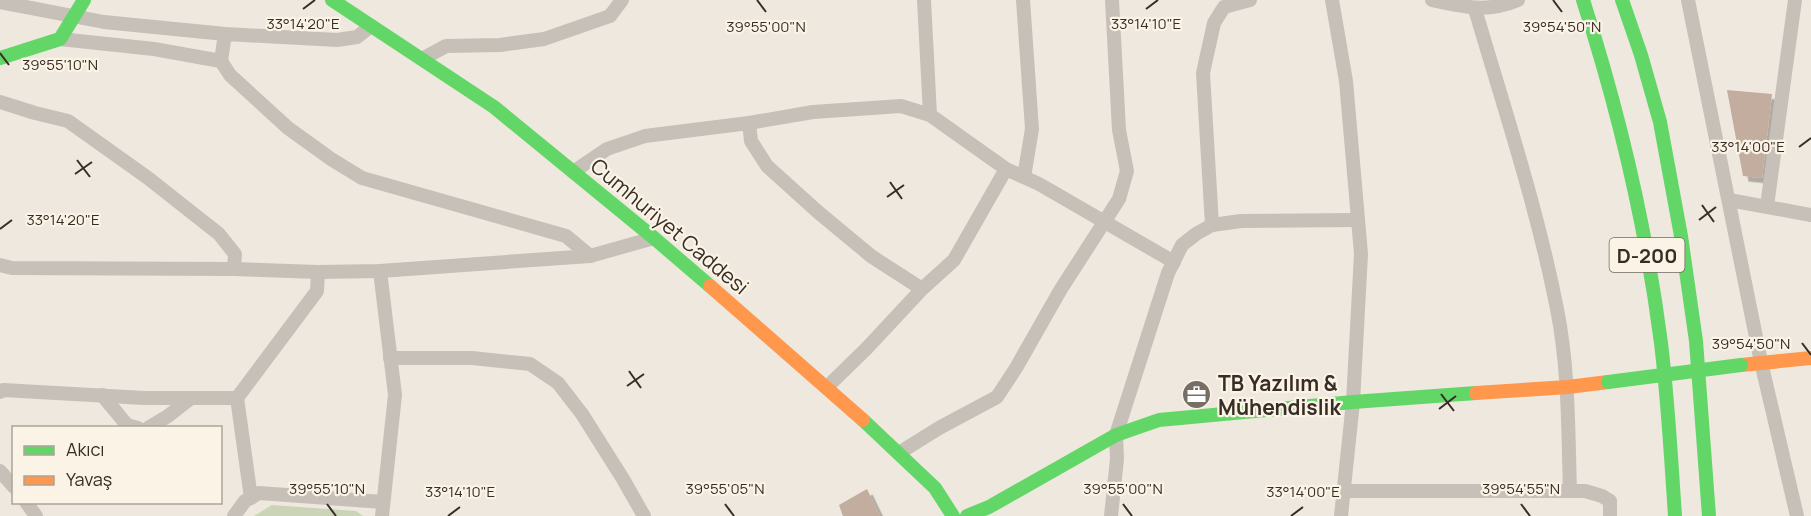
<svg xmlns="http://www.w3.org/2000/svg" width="1811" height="516" viewBox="0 0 1811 516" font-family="Manrope,sans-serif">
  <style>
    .green { fill: #ccd4b7 }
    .building { fill: #c3ad9e; filter: url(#shadow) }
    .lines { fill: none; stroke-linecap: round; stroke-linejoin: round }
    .street { stroke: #c6c0b8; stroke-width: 14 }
    .fast { stroke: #63d668; stroke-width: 14 }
    .slow { stroke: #ff974d; stroke-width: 14 }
    .fast-bridge { stroke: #63d668; stroke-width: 14 }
    .ticks { fill: none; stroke: #372d26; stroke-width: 2 }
    .labels { text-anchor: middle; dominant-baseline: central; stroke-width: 4.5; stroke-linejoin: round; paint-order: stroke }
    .shield { fill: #fbf3e5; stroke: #72685f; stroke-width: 1.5 }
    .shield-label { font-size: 20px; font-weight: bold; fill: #372d26 }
    .street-label { font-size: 21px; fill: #372d26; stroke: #fbf3e5 }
    .poi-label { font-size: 21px; font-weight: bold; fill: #372d26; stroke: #fbf3e5; text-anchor: start }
    .ticks-label { font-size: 15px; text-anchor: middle; fill: #372d26; stroke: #fbf3e5; stroke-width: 4.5; stroke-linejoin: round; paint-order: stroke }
  </style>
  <defs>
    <filter id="shadow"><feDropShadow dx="5.5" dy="5.5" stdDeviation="0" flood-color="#0004"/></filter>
  </defs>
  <rect width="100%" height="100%" fill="#eee8de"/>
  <!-- green -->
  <polygon class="green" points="272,505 356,511 363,516 254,516"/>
  <!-- building -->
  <g class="building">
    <polygon points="1727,90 1772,94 1762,178 1743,176"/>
    <polygon points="867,489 880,516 843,516 839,505"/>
  </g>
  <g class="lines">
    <!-- street -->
    <g class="street">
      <polyline points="924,0 930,115"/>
      <polyline points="1023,0 1032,129 1024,177"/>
      <polyline points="1332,0 1346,81 1361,254 1353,402 1341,516"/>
      <path d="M1432,0C1464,7 1487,13 1518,0"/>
      <polyline points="1688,0 1761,362 1797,516"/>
      <polyline points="0,2 104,22 225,34 337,40 357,37 371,26"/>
      <path d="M1475,9C1504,108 1537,207 1557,309C1569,369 1568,430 1570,491"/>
      <polyline points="225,34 221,61 230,75 288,128 331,159 362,178 566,236 590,256"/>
      <polyline points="60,39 154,49 221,61"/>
      <polyline points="422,59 446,46 500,45 544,39 610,16 622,0"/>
      <polyline points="0,102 35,113 68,121 148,178 219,234 235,254 234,269"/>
      <polyline points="749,123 751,141 767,166 818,212 871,256 922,289"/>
      <polyline points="573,172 607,149 645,136 749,123 813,112 901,106 930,115 1006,169 1039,184 1174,262"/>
      <polyline points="1729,200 1811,215"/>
      <polyline points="1767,206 1795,0"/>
      <polyline points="1212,225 1203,73 1214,23 1224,7 1250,0"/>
      <polyline points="0,265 12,268 234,269 318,272 380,271 590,256 654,238"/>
      <polyline points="380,271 395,395 382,516"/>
      <polyline points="390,358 472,358 530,364 558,383 582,414 623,479 644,516"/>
      <polyline points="827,387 867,348 922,289 954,260 1006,169"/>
      <polyline points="0,392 3,390 144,398 237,398 251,498"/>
      <polyline points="102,395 127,425 138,428"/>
      <polyline points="237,398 317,291 318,272"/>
      <polyline points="148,428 168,416 191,398"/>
      <polyline points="899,453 939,428 997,397 1016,368 1061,289 1119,199 1127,171 1119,130 1112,0"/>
      <polyline points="0,471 14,487"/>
      <polyline points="1344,491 1585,491 1602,496 1610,501 1610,516"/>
      <polyline points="26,502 36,516"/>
      <polyline points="234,516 245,501 259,493 383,502"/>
      <polyline points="1111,516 1117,459 1116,435 1168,273 1182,245 1196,234 1212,225 1241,221 1358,220"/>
    </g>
    <!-- fast -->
    <g class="fast">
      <polyline points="332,0 494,107 654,238 710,286"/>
      <path d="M1583,0C1619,112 1646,226 1661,343C1668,400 1671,458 1675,516"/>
      <polyline points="1622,0 1641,55 1660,122 1681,236 1696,341 1709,516"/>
      <polyline points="0,58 60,39 84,0"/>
      <polyline points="863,420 935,488 953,516"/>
      <polyline points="967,516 989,507 1116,435 1159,420 1353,402 1476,393"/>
    </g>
    <!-- slow -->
    <g class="slow">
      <polyline points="710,286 863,420"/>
      <polyline points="1741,365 1811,358"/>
      <polyline points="1476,393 1568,387 1608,382"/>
    </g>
    <!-- fast-bridge -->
    <polyline class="fast-bridge" points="1608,382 1741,365"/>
  </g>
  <!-- ticks -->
  <path class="ticks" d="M757,0L766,12M1553,0L1562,12M303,9L315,0M1146,9L1158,0M0,53L9,65M1799,147L1811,138M77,160L90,177M75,174L92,162M890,182L902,199M887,197L904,185M1702,205L1714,222M1699,220L1716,207M0,229L12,220M1802,343L1811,355M629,371L641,388M627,386L644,374M1441,394L1454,411M1439,409L1456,396M327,504L336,516M725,504L734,516M1123,504L1132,516M1521,504L1530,516M448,516L460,507M1291,516L1303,507"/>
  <!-- icons -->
  <defs>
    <symbol id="office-disc" viewBox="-11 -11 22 22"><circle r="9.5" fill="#776e66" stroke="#fbf3e5"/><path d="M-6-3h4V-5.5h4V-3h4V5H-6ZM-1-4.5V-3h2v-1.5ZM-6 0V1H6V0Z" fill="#fff"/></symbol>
  </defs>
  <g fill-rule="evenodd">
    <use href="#office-disc" x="1180" y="378" width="33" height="33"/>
  </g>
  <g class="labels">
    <!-- shield labels -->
    <rect class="shield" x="1609.5" y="238" width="75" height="34" rx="4.5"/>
    <g class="shield-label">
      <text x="1647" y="255">D-200</text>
    </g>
    <!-- street labels -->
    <g class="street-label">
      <text transform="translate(670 226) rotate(40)">Cumhuriyet Caddesi</text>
    </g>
    <!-- poi labels -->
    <g class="poi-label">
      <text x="1218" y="383">TB Yazılım &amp;<tspan x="1218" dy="24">Mühendislik</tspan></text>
    </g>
  </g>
  <g class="ticks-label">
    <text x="303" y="29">33°14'20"E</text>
    <text x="1146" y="29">33°14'10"E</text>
    <text x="766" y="32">39°55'00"N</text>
    <text x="1562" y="32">39°54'50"N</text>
    <text x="60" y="70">39°55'10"N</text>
    <text x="1748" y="152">33°14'00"E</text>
    <text x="63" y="225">33°14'20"E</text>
    <text x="1751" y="349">39°54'50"N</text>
    <text x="327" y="494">39°55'10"N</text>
    <text x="725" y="494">39°55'05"N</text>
    <text x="1123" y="494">39°55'00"N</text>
    <text x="1521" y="494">39°54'55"N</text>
    <text x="460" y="497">33°14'10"E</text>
    <text x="1303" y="497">33°14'00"E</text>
  </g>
  <!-- legend -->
  <rect x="12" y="426" width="210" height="78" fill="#fbf3e5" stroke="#ada499" stroke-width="1.5"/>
  <rect x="24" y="446" width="30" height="9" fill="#63d668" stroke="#ada499" stroke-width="1.5"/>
  <text x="66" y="456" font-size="18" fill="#372d26">Akıcı</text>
  <rect x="24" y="476" width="30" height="9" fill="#ff974d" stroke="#ada499" stroke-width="1.5"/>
  <text x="66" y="486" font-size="18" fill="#372d26">Yavaş</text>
</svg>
